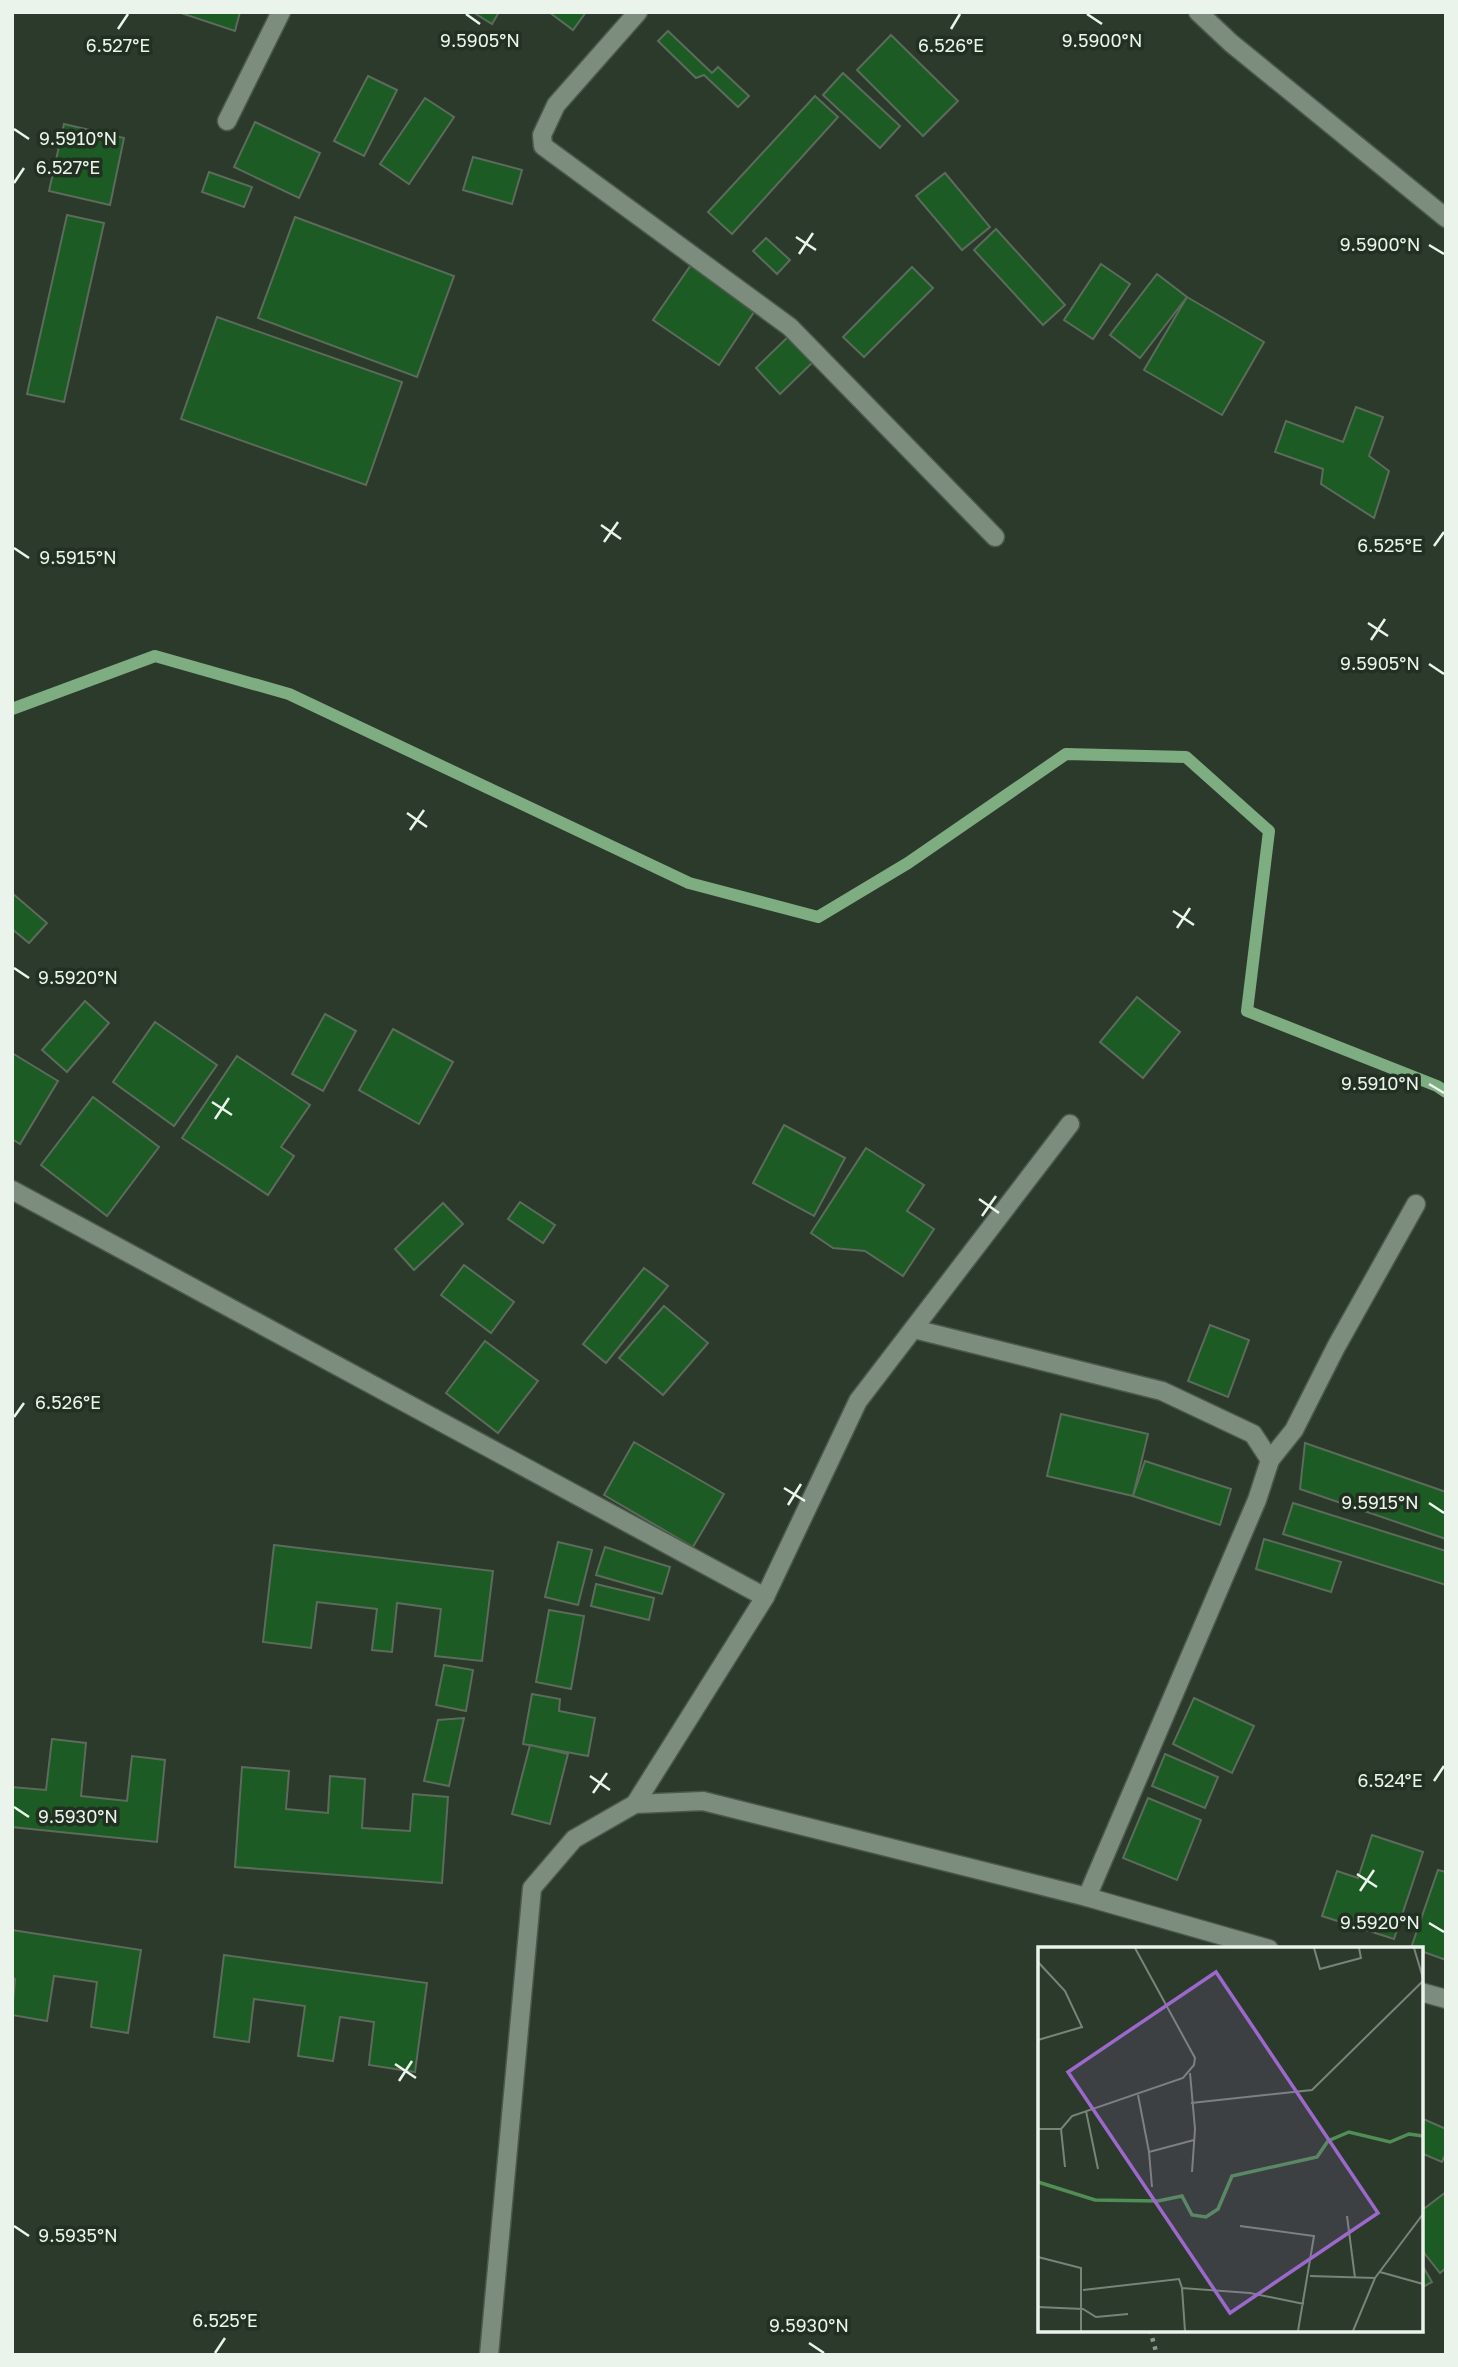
<svg xmlns="http://www.w3.org/2000/svg" width="1458" height="2367" viewBox="0 0 1458 2367" font-family="'Golos Text',sans-serif">
  <style>
    .lines { fill: none; stroke-linecap: round; stroke-linejoin: round }
    .stream { stroke: #7ead82; stroke-width: 12 }
    .building { fill: #1c5b24; stroke: #5c6b5c; stroke-width: 2 }
    .minor-casing { stroke: #4c584c; stroke-width: 21 }
    .path { stroke: #8c978c; stroke-width: 4.5; stroke-dasharray: 3.5 5; stroke-linecap: butt }
    .minor { stroke: #7c8d7d; stroke-width: 18 }
    .ticks { fill: none; stroke: #ebf4eb; stroke-width: 2.5 }
    .inset-river { fill: none; stroke: #508e55; stroke-width: 3.5 }
    .inset-road { fill: none; stroke: #788478; stroke-width: 2 }
    .view { fill: #9d68cc; fill-opacity: 0.15; stroke: #9d68cc; stroke-width: 3.5 }
    .inset-edge { fill: none; stroke: #ebf4eb; stroke-width: 3.5 }
    .ticks-label { font-size: 18px; text-anchor: middle; fill: #ebf4eb; stroke: #223022; stroke-width: 7; stroke-linejoin: round; paint-order: stroke }
  </style>
  <rect width="100%" height="100%" fill="#2c3a2c"/>
  <g class="lines">
    <!-- stream -->
    <polyline class="stream" points="12,709 155,656 289,694 689,883 818,917 908,863 1066,754 1186,757 1269,831 1247,1011 1437,1086 1446,1092"/>
  </g>
  <!-- building -->
  <g class="building">
    <polygon points="178,12 240,12 235,31"/>
    <polygon points="473,12 499,12 492,24"/>
    <polygon points="549,12 586,12 573,30"/>
    <polygon points="668,31 712,73 718,67 749,96 738,107 704,75 696,78 658,41"/>
    <polygon points="891,35 958,101 923,136 857,70"/>
    <polygon points="843,73 900,126 880,148 823,95"/>
    <polygon points="368,76 397,90 364,156 334,141"/>
    <polygon points="815,96 838,117 732,234 708,212"/>
    <polygon points="425,98 454,117 409,184 380,164"/>
    <polygon points="255,122 320,153 299,198 234,167"/>
    <polygon points="64,124 124,138 110,205 49,191"/>
    <polygon points="473,157 522,170 512,204 463,190"/>
    <polygon points="209,172 252,187 244,207 202,192"/>
    <polygon points="945,173 990,227 962,250 916,196"/>
    <polygon points="67,215 104,223 64,402 27,394"/>
    <polygon points="295,217 454,276 417,377 258,318"/>
    <polygon points="996,229 1065,305 1043,325 974,250"/>
    <polygon points="766,238 790,260 777,274 753,251"/>
    <polygon points="1101,264 1130,284 1093,339 1064,320"/>
    <polygon points="691,265 756,309 719,365 653,320"/>
    <polygon points="912,267 933,288 864,357 843,337"/>
    <polygon points="1157,274 1187,297 1140,358 1110,335"/>
    <polygon points="1187,297 1264,342 1222,415 1144,370"/>
    <polygon points="217,317 402,382 366,485 181,419"/>
    <polygon points="791,334 815,360 780,394 756,368"/>
    <polygon points="1356,407 1383,417 1369,456 1389,471 1374,518 1321,484 1323,469 1275,452 1286,421 1343,442"/>
    <polygon points="12,893 47,923 29,943 12,929"/>
    <polygon points="1137,997 1180,1032 1143,1078 1100,1042"/>
    <polygon points="85,1001 109,1023 67,1072 42,1050"/>
    <polygon points="325,1014 356,1031 323,1091 292,1074"/>
    <polygon points="155,1022 217,1065 174,1126 113,1082"/>
    <polygon points="393,1029 453,1062 419,1124 359,1090"/>
    <polygon points="12,1053 58,1081 20,1144 12,1139"/>
    <polygon points="237,1056 310,1105 281,1147 294,1156 268,1195 182,1138"/>
    <polygon points="93,1097 159,1147 107,1216 41,1165"/>
    <polygon points="784,1125 845,1158 814,1216 753,1183"/>
    <polygon points="866,1148 924,1185 907,1211 934,1229 903,1276 865,1251 833,1248 811,1233"/>
    <polygon points="520,1202 555,1225 543,1243 508,1219"/>
    <polygon points="443,1203 463,1224 414,1270 395,1249"/>
    <polygon points="464,1265 514,1302 491,1333 441,1295"/>
    <polygon points="644,1268 668,1286 606,1363 583,1344"/>
    <polygon points="664,1306 708,1343 663,1395 619,1358"/>
    <polygon points="1210,1325 1249,1340 1228,1397 1188,1381"/>
    <polygon points="485,1341 538,1381 498,1433 446,1393"/>
    <polygon points="1061,1414 1148,1434 1133,1496 1047,1476"/>
    <polygon points="634,1442 724,1494 693,1547 604,1495"/>
    <polygon points="1305,1443 1446,1492 1446,1539 1300,1489"/>
    <polygon points="1145,1461 1231,1489 1220,1525 1133,1496"/>
    <polygon points="1293,1503 1446,1551 1446,1585 1283,1534"/>
    <polygon points="1264,1539 1341,1562 1331,1592 1256,1569"/>
    <polygon points="558,1542 592,1550 578,1605 545,1597"/>
    <polygon points="274,1545 493,1571 482,1661 435,1656 441,1609 397,1603 392,1652 372,1650 377,1609 317,1602 311,1648 263,1642"/>
    <polygon points="605,1547 670,1567 662,1594 596,1575"/>
    <polygon points="596,1584 654,1598 649,1620 591,1606"/>
    <polygon points="549,1610 584,1616 571,1689 536,1682"/>
    <polygon points="444,1665 473,1670 466,1711 436,1705"/>
    <polygon points="532,1694 560,1699 559,1711 595,1718 588,1756 523,1744"/>
    <polygon points="1194,1698 1254,1726 1232,1773 1173,1744"/>
    <polygon points="464,1718 449,1786 424,1781 438,1720"/>
    <polygon points="52,1739 86,1743 81,1796 127,1801 132,1756 165,1760 157,1842 12,1827 12,1787 46,1790"/>
    <polygon points="530,1745 568,1754 550,1824 512,1814"/>
    <polygon points="1165,1754 1218,1777 1205,1808 1152,1786"/>
    <polygon points="242,1767 289,1771 286,1809 328,1813 330,1776 365,1779 362,1828 410,1831 413,1794 448,1797 442,1883 235,1867"/>
    <polygon points="1148,1798 1201,1820 1177,1880 1123,1858"/>
    <polygon points="1372,1835 1423,1852 1394,1939 1322,1916 1337,1871 1358,1878"/>
    <polygon points="1438,1870 1446,1872 1446,1960 1421,1951 1421,1949 1411,1948"/>
    <polygon points="12,1930 141,1950 128,2033 91,2027 97,1982 54,1976 47,2021 12,2015 15,1979 12,1978"/>
    <polygon points="224,1955 427,1983 415,2072 369,2065 374,2022 340,2017 333,2061 298,2056 305,2006 254,1999 249,2042 214,2037"/>
    <polygon points="1421,2118 1446,2129 1446,2153 1442,2162 1421,2153"/>
    <polygon points="1446,2192 1446,2268 1440,2273 1421,2249 1421,2211"/>
    <polygon points="1421,2263 1432,2282 1421,2288"/>
  </g>
  <g class="lines">
    <defs>
      <g id="minor">
        <polyline points="638,12 556,105 542,135 543,146 790,327 995,537"/>
        <polyline points="1198,12 1231,43 1446,218"/>
        <polyline points="227,121 281,12"/>
        <polyline points="12,1190 765,1597"/>
        <polyline points="914,1329 1162,1391 1253,1434 1270,1460 1257,1500 1087,1897"/>
        <polyline points="1270,1460 1294,1430 1336,1347 1416,1204"/>
        <polyline points="635,1804 765,1597 858,1401 1070,1124"/>
        <polyline points="1421,1992 1446,1999"/>
        <polyline points="489,2355 532,1888 574,1839 635,1804 703,1801 1087,1897 1269,1949"/>
      </g>
    </defs>
    <!-- minor casing -->
    <use href="#minor" class="minor-casing"/>
    <!-- path -->
    <polyline class="path" points="1150,2330 1157,2355"/>
    <!-- minor -->
    <use href="#minor" class="minor"/>
  </g>
  <!-- ticks -->
  <path class="ticks" d="M466,14L480,24M1087,14L1102,24M118,29L128,14M951,29L960,14M14,129L29,139M14,183L24,168M796,237L816,250M1429,245L1444,254M799,254L813,233M601,525L621,539M604,542L618,522M1434,546L1444,532M14,548L29,558M1368,623L1388,636M1371,640L1385,619M1429,664L1444,674M407,813L427,827M410,830L424,810M1173,911L1194,925M1177,928L1190,908M14,968L29,978M1429,1084L1444,1093M212,1102L232,1115M215,1119L229,1098M979,1199L999,1213M982,1216L996,1196M14,1417L24,1403M784,1488L805,1501M1429,1503L1444,1513M788,1505L801,1484M590,1776L610,1790M1434,1781L1444,1766M593,1793L607,1773M14,1807L29,1817M1357,1874L1377,1887M1360,1891L1374,1870M1429,1923L1444,1932M395,2064L416,2078M399,2081L412,2061M14,2226L29,2236M809,2343L824,2353M215,2353L225,2338"/>
  <!-- overview -->
  <g transform="translate(1038 1947)">
    <rect width="385" height="385" fill="#2c3a2c"/>
    <path class="inset-river" d="M0,235L57,253L120,254L144,249L154,268L168,270L180,262L194,229L279,210L290,194L311,185L352,195L371,187L385,189"/>
    <path class="inset-road" d="M276,1L282,22L323,11L321,1M376,1L385,31M0,15L27,44L44,80L0,93M152,126L157,182L154,225M100,148L111,205L156,193M153,156L274,143L385,34M48,164L60,222M0,182H23M111,205L114,240M27,220L23,182L34,169L145,131L156,118L157,111L97,1M309,269L317,331M202,279L276,289L260,384M0,310L43,321V384M342,325L385,337M272,329L337,331M45,343L141,332L144,341M0,360L45,362L58,370L90,367M147,384L144,341L212,346L266,357M315,384L337,331L385,267"/>
    <path class="view" d="M178,25L340,266L192,366L30,125Z"/>
    <rect width="385" height="385" class="inset-edge"/>
  </g>
  <g class="ticks-label">
    <text x="1102" y="47">9.5900°N</text>
    <text x="480" y="47">9.5905°N</text>
    <text x="118" y="52">6.527°E</text>
    <text x="951" y="52">6.526°E</text>
    <text x="78" y="145">9.5910°N</text>
    <text x="68" y="174">6.527°E</text>
    <text x="1380" y="251">9.5900°N</text>
    <text x="1390" y="552">6.525°E</text>
    <text x="78" y="564">9.5915°N</text>
    <text x="1380" y="670">9.5905°N</text>
    <text x="78" y="984">9.5920°N</text>
    <text x="1380" y="1090">9.5910°N</text>
    <text x="68" y="1409">6.526°E</text>
    <text x="1380" y="1509">9.5915°N</text>
    <text x="1390" y="1787">6.524°E</text>
    <text x="78" y="1823">9.5930°N</text>
    <text x="1380" y="1929">9.5920°N</text>
    <text x="78" y="2242">9.5935°N</text>
    <text x="225" y="2327">6.525°E</text>
    <text x="809" y="2332">9.5930°N</text>
  </g>
  <!-- border -->
  <rect width="1458" height="2367" fill="none" stroke="#ebf4eb" stroke-width="28"/>
</svg>
